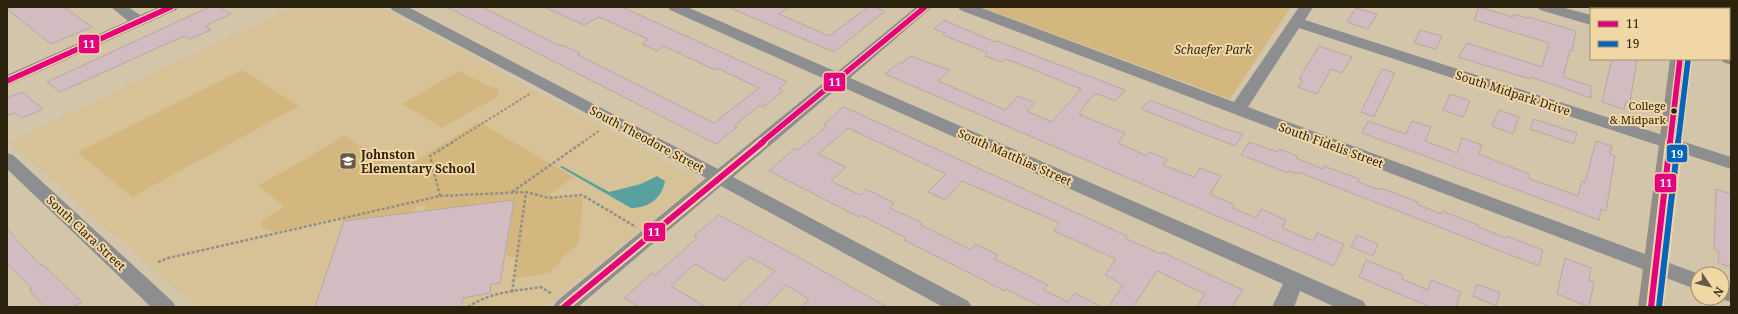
<svg xmlns="http://www.w3.org/2000/svg" width="1738" height="314" viewBox="0 0 1738 314" font-family="'Noto Serif',serif">
  <style>
    .built { fill: #d7c196 }
    .green { fill: #d4b77f }
    .water { fill: #58a19f }
    .building { fill: #d2bcc2; stroke: #b6a8a4 }
    .lines { fill: none; stroke-linecap: round; stroke-linejoin: round }
    .path-far1 { stroke: #918e89; stroke-width: 2; stroke-dasharray: 2.5 2; stroke-linecap: butt }
    .path { stroke: #918e89; stroke-width: 2.5; stroke-dasharray: 3 2; stroke-linecap: butt }
    .minor { fill: #8c8e90; fill-rule: evenodd }
    .major { fill: #918e89; fill-rule: evenodd }
    .bus-1-far1-casing { stroke: #f1d7a6; stroke-width: 8 }
    .bus-1-casing { stroke: #f1d7a6; stroke-width: 10 }
    .bus-2-far1-casing { stroke: #f1d7a6; stroke-width: 8 }
    .bus-2-casing { stroke: #f1d7a6; stroke-width: 10 }
    .bus-1-far1 { stroke: #e5007d; stroke-width: 5.5 }
    .bus-1 { stroke: #e5007d; stroke-width: 6 }
    .bus-2-far1 { stroke: #0065bd; stroke-width: 5.5 }
    .bus-2 { stroke: #0065bd; stroke-width: 6 }
    .bus-dot { fill: #2b220e; stroke: #f1d7a6; stroke-width: 1.5 }
    .labels { text-anchor: middle; dominant-baseline: central; stroke-width: 4; stroke-linejoin: round; paint-order: stroke }
    .bus-label { font-size: 11px; fill: #2b220e; stroke: #f1d7a6; text-anchor: end }
    .park-label { font-size: 12px; font-style: italic; fill: #332914; stroke: #f1d7a6 }
    .street-label { font-size: 12px; fill: #2b220e; stroke: #f1d7a6 }
    .poi-label { font-size: 12px; font-weight: bold; fill: #2b220e; stroke: #f1d7a6; text-anchor: start }
    .line-badge { stroke: #f1d7a6; stroke-width: 1.5 }
    .badge-label { font-size: 11px; text-anchor: middle; font-weight: bold; fill: #fff }
  </style>
  <rect width="100%" height="100%" fill="#d3c5aa"/>
  <!-- built -->
  <polygon class="built" points="293,7 380,7 701,181 546,307 197,307 9,142"/>
  <!-- green -->
  <g class="green">
    <polygon points="981,7 1291,7 1230,99"/>
    <polygon points="242,70 299,106 132,197 78,152"/>
    <polygon points="459,71 488,86 499,89 497,97 442,128 402,104"/>
    <polygon points="479,122 573,177 550,194 554,197 554,200 580,197 583,199 579,243 565,255 557,265 552,268 550,273 515,278 518,256 511,257 505,255 514,201 424,211 426,205 416,206 414,213 344,221 345,216 274,232 261,227 262,221 284,206 258,186 345,136 398,171"/>
  </g>
  <!-- water -->
  <path class="water" d="M562,166L609,192L641,184L657,176L665,181C662,198 649,208 631,208L560,167Z"/>
  <!-- building -->
  <g class="building">
    <polygon points="7,7 64,7 92,27 51,44 7,9"/>
    <polygon points="209,7 219,7 231,14 205,26 211,30 190,39 184,36 60,92 47,82"/>
    <polygon points="447,7 482,7 560,46 562,45 580,53 578,55 714,123 759,88 717,68 715,70 664,46 657,51 642,44 648,39 599,17 584,25 544,7 622,7 787,82 779,89 783,91 763,107 760,105 734,126 737,127 716,144"/>
    <polygon points="728,7 790,7 779,14 829,36 868,7 874,7 885,11 834,52"/>
    <polygon points="1479,7 1513,17 1514,14 1528,18 1528,17 1576,31 1572,51 1570,50 1563,77 1591,86 1591,98 1531,77 1530,79 1458,57 1467,43 1542,67 1549,43 1474,20"/>
    <polygon points="1356,8 1377,14 1368,29 1347,22"/>
    <polygon points="944,20 995,42 997,41 1125,90 1115,101 1095,93 1079,113 1081,114 1080,115 1125,133 1118,143 1147,156 1150,152 1167,159 1163,165 1194,177 1200,168 1221,176 1210,194 1235,205 1233,208 1256,218 1261,209 1286,220 1282,228 1313,241 1317,233 1344,244 1334,266 885,74 900,62 902,63 910,56 950,70 938,81 1005,110 1018,96 1035,103 1027,111 1052,122 1081,89 1017,63 1004,59 1001,62 985,56 988,53 943,35 945,33 934,29"/>
    <polygon points="1420,30 1442,36 1436,49 1414,43"/>
    <polygon points="1319,46 1352,57 1342,73 1331,69 1317,94 1298,87 1303,80 1299,79"/>
    <polygon points="1612,59 1637,59 1630,103 1626,101 1624,109 1602,102"/>
    <polygon points="1382,69 1395,73 1374,117 1361,112"/>
    <polygon points="22,92 43,109 22,118 15,113 7,116 7,98"/>
    <polygon points="1450,94 1470,101 1463,117 1443,110"/>
    <polygon points="1150,100 1222,128 1243,134 1235,146 1141,109"/>
    <polygon points="844,107 1127,236 1125,238 1161,254 1162,252 1243,290 1232,307 1197,307 1205,294 1157,271 1133,307 1108,307 1123,285 1105,275 1116,259 1054,231 1060,223 962,181 945,200 928,192 946,174 848,128 818,154 846,167 831,181 860,195 866,189 894,203 890,208 922,223 921,225 971,250 975,244 998,255 995,259 1048,285 1044,290 1068,302 1075,293 1102,307 1042,307 1006,289 1005,291 904,240 906,238 861,215 859,217 769,171 795,148 798,150 827,126 824,124"/>
    <polygon points="1499,110 1519,117 1513,134 1492,126"/>
    <polygon points="1534,119 1577,133 1574,144 1530,129"/>
    <polygon points="1368,121 1406,134 1412,121 1431,127 1425,141 1457,153 1462,138 1482,145 1479,154 1529,174 1528,178 1578,196 1582,181 1585,182 1596,141 1612,146 1610,154 1615,156 1606,211 1601,209 1599,220 1362,133"/>
    <polygon points="1249,142 1277,152 1279,149 1297,156 1296,158 1323,169 1324,166 1359,179 1358,182 1380,190 1381,188 1418,202 1417,204 1441,214 1442,211 1478,225 1478,227 1506,238 1507,236 1543,250 1539,266 1298,172 1297,174 1289,171 1288,173 1241,155"/>
    <polygon points="1716,189 1731,194 1731,267 1718,263 1719,251 1714,249"/>
    <polygon points="514,200 500,283 491,284 490,293 463,298 461,307 315,307 344,221"/>
    <polygon points="719,215 789,252 887,307 801,307 809,299 786,285 765,307 738,307 775,271 749,257 724,281 695,264 671,286 706,307 639,307 624,298 652,273 655,275 685,249 697,238 694,236"/>
    <polygon points="7,229 40,265 42,264 82,302 73,307 44,307 29,290 32,289 7,264"/>
    <polygon points="1357,235 1378,244 1373,256 1351,247"/>
    <polygon points="1565,258 1591,268 1589,280 1594,282 1589,307 1557,294"/>
    <polygon points="1366,260 1403,275 1402,279 1428,290 1431,280 1461,292 1456,307 1430,307 1359,277"/>
    <polygon points="1477,284 1500,293 1496,306 1473,296"/>
  </g>
  <g class="lines">
    <!-- path-far1 -->
    <g class="path-far1">
      <polyline points="451,143 531,93"/>
      <polyline points="582,143 600,130"/>
    </g>
    <!-- path -->
    <g class="path">
      <polyline points="512,192 583,142"/>
      <polyline points="440,196 430,156 453,142"/>
      <polyline points="158,262 168,258 440,196 526,192 549,198 582,195 636,227"/>
      <polyline points="512,292 526,192"/>
      <path d="M468,307C490,292 515,291 541,287L552,294"/>
    </g>
    <!-- minor -->
    <g class="minor">
      <polygon points="111,7 128,7 140,15 159,7 178,7 176,10 7,86 7,75 128,21"/>
      <polygon points="390,7 408,7 718,169 827,80 670,10 668,7 687,7 837,72 916,7 932,7 850,78 1363,301 1367,307 1335,307 1300,291 1294,307 1272,307 1283,284 840,86 733,177 968,301 972,307 943,307 721,186 578,307 553,307 557,301 706,178 547,92 392,10"/>
      <polygon points="958,7 979,7 1234,102 1299,7 1313,7 1305,20 1731,157 1731,169 1299,28 1248,107 1699,274 1698,290 960,10"/>
      <polygon points="1538,7 1561,7 1591,15 1591,25 1540,10"/>
      <polygon points="1729,54 1731,55 1731,65 1723,62 1721,59 1729,59"/>
      <polygon points="7,153 13,155 172,301 176,307 151,307 7,169"/>
      <polygon points="1722,283 1731,286 1731,302 1718,298 1722,298"/>
    </g>
    <!-- major -->
    <g class="major">
      <polygon points="1678,7 1696,7 1695,9 1677,9"/>
      <polygon points="1670,59 1690,59 1664,307 1638,307"/>
    </g>
    <defs>
      <g id="bus-1-far1">
        <polyline points="7,81 171,7"/>
        <polyline points="761,143 925,7"/>
        <polyline points="1670,143 1680,59"/>
      </g>
      <g id="bus-1">
        <polyline points="564,307 763,142"/>
        <polyline points="1651,307 1670,142"/>
      </g>
      <polyline id="bus-2-far1" points="1678,143 1688,60"/>
      <polyline id="bus-2" points="1659,307 1678,142"/>
    </defs>
    <!-- bus-1-far1 casing -->
    <use href="#bus-1-far1" class="bus-1-far1-casing"/>
    <!-- bus-1 casing -->
    <use href="#bus-1" class="bus-1-casing"/>
    <!-- bus-2-far1 casing -->
    <use href="#bus-2-far1" class="bus-2-far1-casing"/>
    <!-- bus-2 casing -->
    <use href="#bus-2" class="bus-2-casing"/>
    <!-- bus-1-far1 -->
    <use href="#bus-1-far1" class="bus-1-far1"/>
    <!-- bus-1 -->
    <use href="#bus-1" class="bus-1"/>
    <!-- bus-2-far1 -->
    <use href="#bus-2-far1" class="bus-2-far1"/>
    <!-- bus-2 -->
    <use href="#bus-2" class="bus-2"/>
  </g>
  <!-- icons -->
  <defs>
    <symbol id="school-square" viewBox="-11 -11 22 22"><rect x="-9" y="-9" width="18" height="18" rx="4" fill="#665b45" stroke="#f1d7a6"/><path d="M0-5L7-2L0 1L-7-2ZM-4 1L0 2.5L4 1V4Q0 6-4 4Z" fill="#fff"/></symbol>
  </defs>
  <g fill-rule="evenodd">
    <use href="#school-square" x="338" y="151" width="20" height="20"/>
  </g>
  <!-- markers -->
  <circle class="bus-dot" cx="1674" cy="111" r="3.5"/>
  <g class="labels">
    <!-- bus labels -->
    <g class="bus-label">
      <text x="1666" y="105">College<tspan x="1666" dy="14">&amp; Midpark</tspan></text>
    </g>
    <!-- park labels -->
    <g class="park-label">
      <text x="1213" y="49">Schaefer Park</text>
    </g>
    <!-- street labels -->
    <g class="street-label">
      <text transform="translate(1513 93) rotate(18)">South Midpark Drive</text>
      <text transform="translate(647 139) rotate(28)">South Theodore Street</text>
      <text transform="translate(1331 145) rotate(20)">South Fidelis Street</text>
      <text transform="translate(1015 157) rotate(24)">South Matthias Street</text>
      <text transform="translate(86 233) rotate(43)">South Clara Street</text>
    </g>
    <!-- poi labels -->
    <g class="poi-label">
      <text x="361" y="154">Johnston<tspan x="361" dy="14">Elementary School</tspan></text>
    </g>
  </g>
  <g class="line-badge">
    <rect x="78" y="34" width="22" height="20" rx="4" fill="#e5007d"/>
    <rect x="823" y="72" width="23" height="20" rx="4" fill="#e5007d"/>
    <rect x="1666" y="144" width="22" height="19" rx="4" fill="#0065bd"/>
    <rect x="1654" y="173" width="23" height="20" rx="4" fill="#e5007d"/>
    <rect x="643" y="222" width="23" height="20" rx="4" fill="#e5007d"/>
  </g>
  <g class="badge-label">
    <text x="89" y="48">11</text>
    <text x="835" y="86">11</text>
    <text x="1677" y="158">19</text>
    <text x="1666" y="187">11</text>
    <text x="654" y="236">11</text>
  </g>
  <!-- border -->
  <rect width="1738" height="314" fill="none" stroke="#2b220e" stroke-width="16"/>
  <!-- legend -->
  <rect x="1590" y="8" width="140" height="52" fill="#f1d7a6" stroke="#a28f69"/>
  <rect x="1598" y="21" width="20" height="6" fill="#e5007d" stroke="#a28f69"/>
  <text x="1626" y="28" font-size="12" fill="#2b220e">11</text>
  <rect x="1598" y="41" width="20" height="6" fill="#0065bd" stroke="#a28f69"/>
  <text x="1626" y="48" font-size="12" fill="#2b220e">19</text>
  <!-- north arrow -->
  <g transform="translate(1710 286) rotate(125)"><circle r="19" fill="#f1d7a6" stroke="#a28f69"/>
  <path d="M0-3L7 15L0 10L-7 15Z" fill="#665b45"/>
  <text y="-6" font-size="11" font-weight="bold" text-anchor="middle" fill="#2b220e">N</text>
  </g>
</svg>
